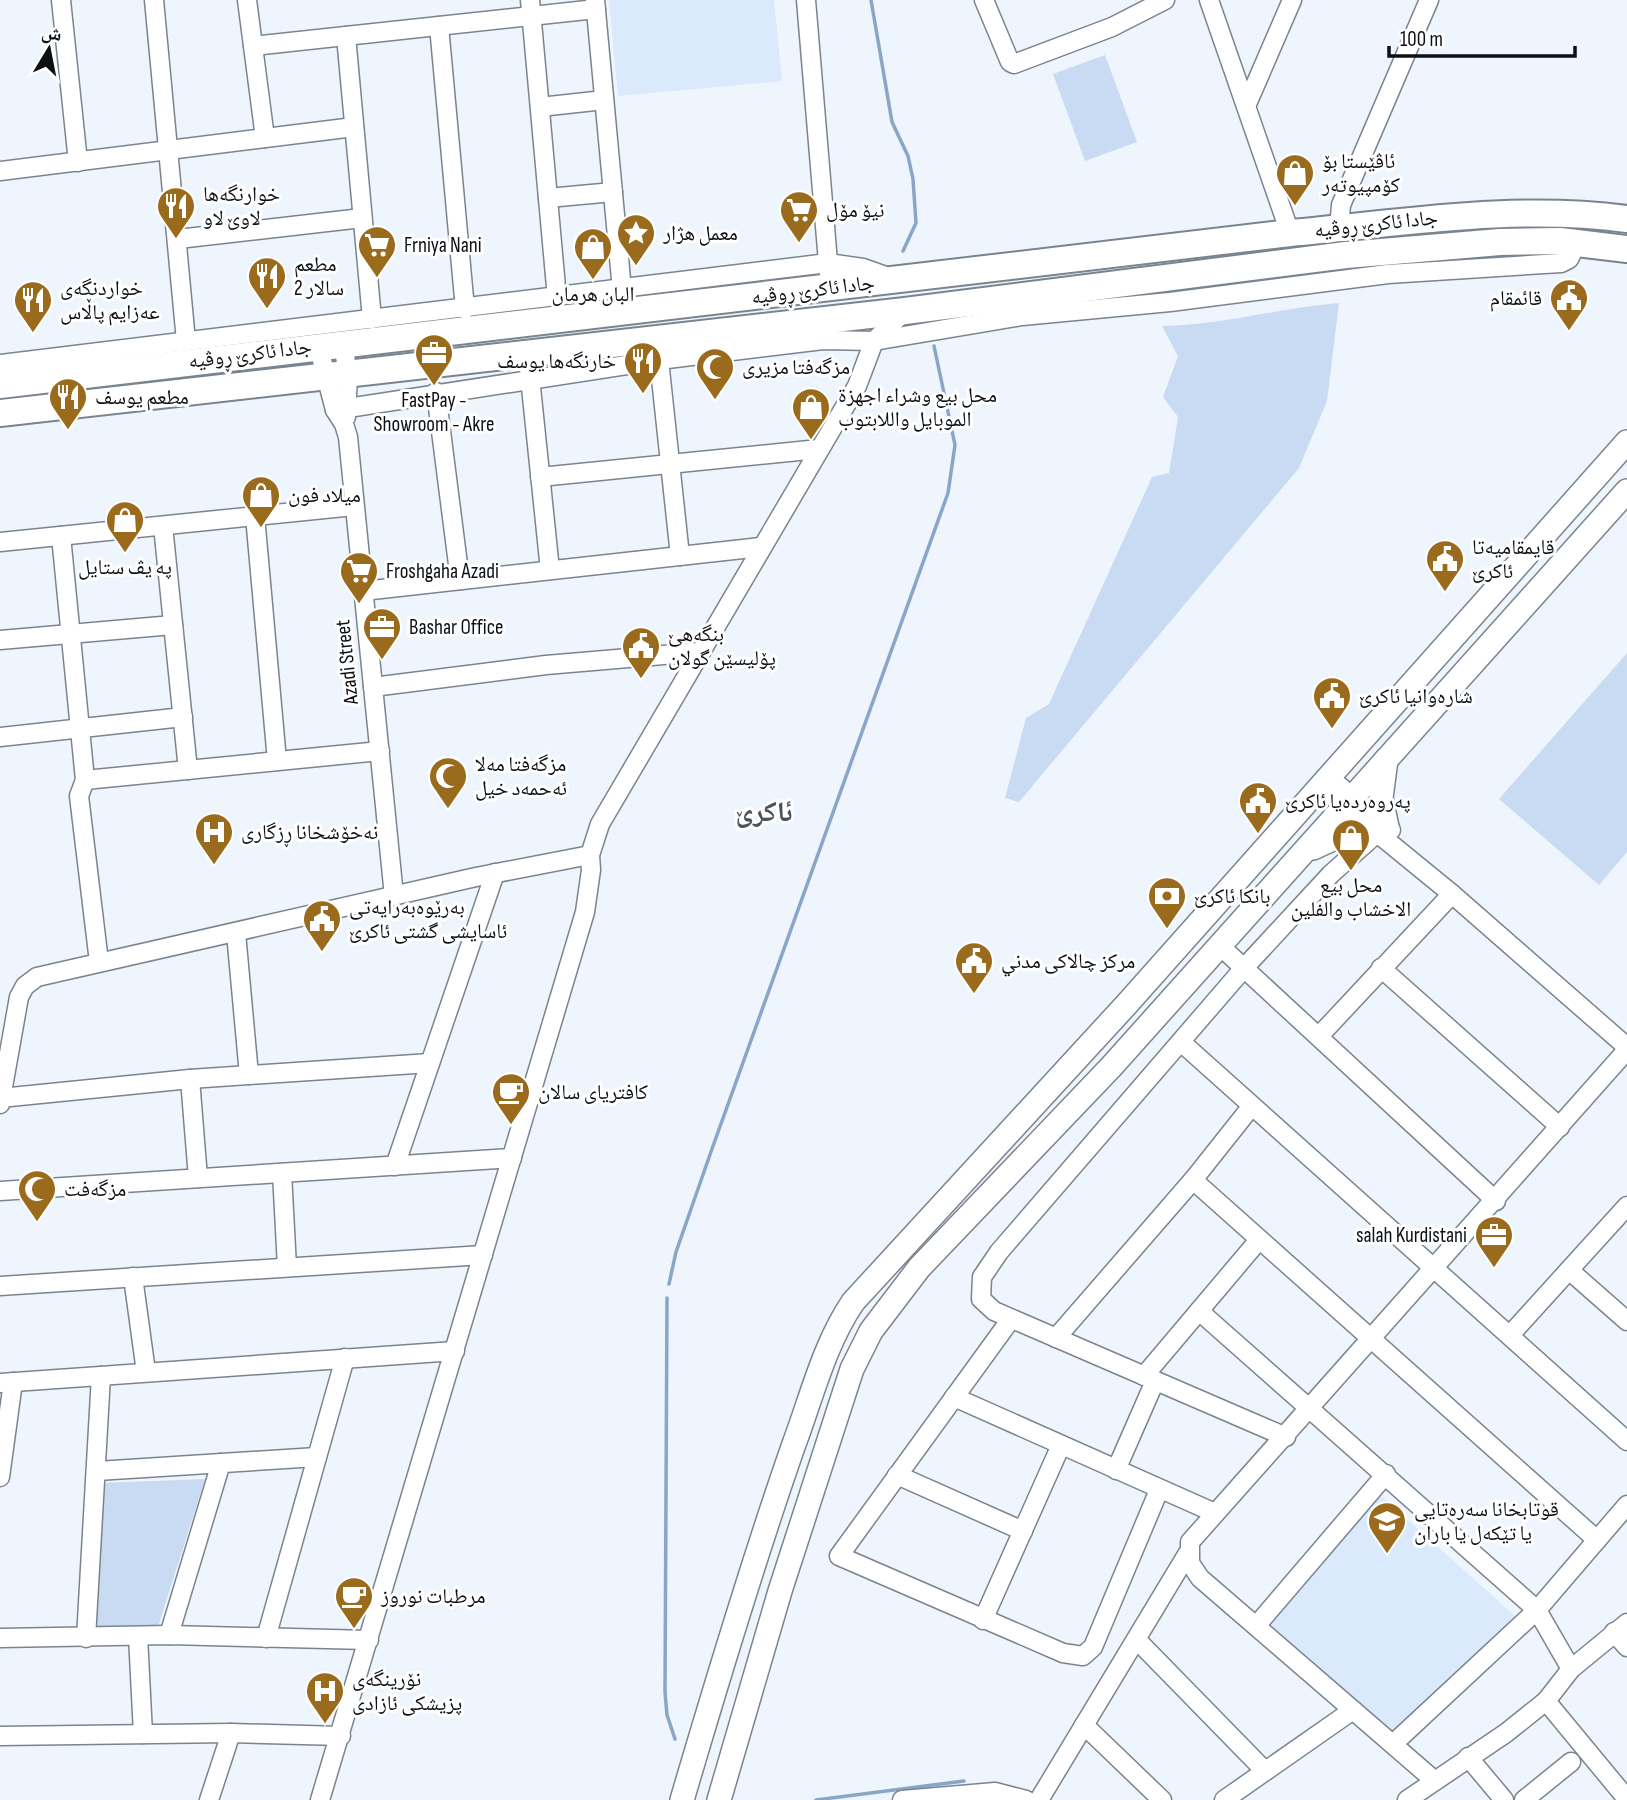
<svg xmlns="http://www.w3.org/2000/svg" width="1627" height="1800" viewBox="0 0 1627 1800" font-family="'Sofia Sans Condensed','Noto Naskh Arabic',sans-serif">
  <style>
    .built { fill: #dae9fc }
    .green { fill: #c9dbf2 }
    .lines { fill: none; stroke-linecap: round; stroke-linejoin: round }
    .stream { stroke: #89a6c8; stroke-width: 3.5 }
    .minor-casing { stroke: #7a848f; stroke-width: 21 }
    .major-casing { stroke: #7a848f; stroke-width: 26 }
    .highway-casing { stroke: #7a848f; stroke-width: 30 }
    .minor { stroke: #fff; stroke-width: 18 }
    .major { stroke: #fff; stroke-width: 23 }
    .highway { stroke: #fff; stroke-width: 26 }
    .labels { text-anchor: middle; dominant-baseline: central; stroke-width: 6; stroke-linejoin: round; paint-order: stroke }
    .poi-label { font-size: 21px; fill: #0c0f14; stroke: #fff; text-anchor: start }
    .street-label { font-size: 21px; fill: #0c0f14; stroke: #fff }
    .district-label { font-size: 28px; font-weight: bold; fill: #4a535e; stroke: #fff }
  </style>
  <rect width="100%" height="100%" fill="#eff5fd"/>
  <!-- built -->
  <g class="built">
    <polygon points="609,0 774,0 782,81 618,96"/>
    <polygon points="1379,1494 1516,1617 1392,1734 1266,1624"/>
  </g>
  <!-- green -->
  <g class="green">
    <polygon points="1105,55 1137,142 1085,161 1053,74"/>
    <path d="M1339,303L1327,401L1299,468L1019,802L1005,798L1026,718L1049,704L1152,477L1169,473L1178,417L1163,397L1178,356L1162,326C1222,325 1279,308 1339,303Z"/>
    <polygon points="1627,653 1627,852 1599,885 1499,799"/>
    <polygon points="205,1479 157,1630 94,1630 101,1483"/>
  </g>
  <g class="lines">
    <!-- stream -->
    <g class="stream">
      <polyline points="871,0 892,122 908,156 913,179 916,223 903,251"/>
      <polyline points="669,1284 676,1252 713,1146 948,493 955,445 934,346"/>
      <polyline points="667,1298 665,1692 667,1715 675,1739"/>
      <polyline points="816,1800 964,1781"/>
    </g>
    <defs>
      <g id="minor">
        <polyline points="61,0 78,162"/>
        <polyline points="154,0 186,341"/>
        <polyline points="247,0 265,138"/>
        <polyline points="530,0 557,298"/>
        <polyline points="595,0 622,290"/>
        <polyline points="806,0 829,274"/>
        <polyline points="984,0 1010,62 1014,64 1112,27 1165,0"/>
        <polyline points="1209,0 1290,233"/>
        <polyline points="439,26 465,309"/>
        <polyline points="346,36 372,319"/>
        <polyline points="253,46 596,9"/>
        <polyline points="1247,104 1292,0"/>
        <polyline points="540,107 604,100"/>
        <polyline points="0,171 354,127"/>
        <polyline points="548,198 613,192"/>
        <polyline points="1339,228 1341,205 1429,0"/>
        <polyline points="178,239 362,218"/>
        <polyline points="343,343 348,375 346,417"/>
        <polyline points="318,345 335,410 344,424 348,437 394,896"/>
        <polyline points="659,360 680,556"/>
        <polyline points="0,364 828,263 863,268 891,278"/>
        <polyline points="529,368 550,570"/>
        <polyline points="436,392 460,580"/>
        <polyline points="335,410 659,360 823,340 874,341 1022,316 1170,302 1388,274 1561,263 1569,259 1577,243"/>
        <polyline points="540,477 819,449"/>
        <polyline points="255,516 277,761"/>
        <polyline points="163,526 188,770"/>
        <polyline points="61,536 85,780 79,796 99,962"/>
        <polyline points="0,542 354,506"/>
        <polyline points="363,591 761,547"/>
        <polyline points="0,640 173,625"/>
        <polyline points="373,687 546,665 699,652"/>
        <polyline points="0,737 183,717"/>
        <polyline points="1329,777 1391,830"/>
        <polyline points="85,780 380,751"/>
        <polyline points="1321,787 1452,894 1627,1047"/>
        <polyline points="236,933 249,1075"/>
        <polyline points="1219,945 1496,1201"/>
        <polyline points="1381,968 1560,1127"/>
        <polyline points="1320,1035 1452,894"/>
        <polyline points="1181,1042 1627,1441"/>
        <polyline points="190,1079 198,1178"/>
        <polyline points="0,1098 190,1079 430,1063"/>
        <polyline points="0,1104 19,997 25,986 37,977 476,877 590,855"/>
        <polyline points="395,1166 495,873"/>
        <polyline points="282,1173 287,1267"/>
        <polyline points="1193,1180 1597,1540"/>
        <polyline points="0,1191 512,1158"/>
        <polyline points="1569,1270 1627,1321"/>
        <polyline points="133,1277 146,1372"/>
        <polyline points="0,1286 483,1255"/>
        <polyline points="1199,1311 1537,1610 1571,1669"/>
        <polyline points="1011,1319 839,1556 1063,1653 1083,1656 1093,1647 1159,1490"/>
        <polyline points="1510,1335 1627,1206"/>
        <polyline points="1056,1338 1193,1180 1251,1107"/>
        <polyline points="1144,1376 1258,1241"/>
        <polyline points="0,1383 455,1351"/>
        <polyline points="954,1397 1215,1513"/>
        <polyline points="1286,1437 994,1311 981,1299 982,1277 999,1252 1244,968 1331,874 1376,834"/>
        <polyline points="1116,1470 1155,1381"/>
        <polyline points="97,1471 317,1457"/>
        <polyline points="897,1475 1023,1531"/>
        <polyline points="0,1477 13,1382"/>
        <polyline points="983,1620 1061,1445"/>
        <polyline points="1256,1626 1386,1474"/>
        <polyline points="1614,1632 1627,1647"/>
        <polyline points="169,1635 221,1463"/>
        <polyline points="138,1636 143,1734"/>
        <polyline points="0,1638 169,1635 369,1640"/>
        <polyline points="86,1638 101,1376"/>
        <polyline points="266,1638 345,1358"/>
        <polyline points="1137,1640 1265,1771"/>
        <polyline points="1546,1701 1627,1799"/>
        <polyline points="1084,1725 1162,1800"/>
        <polyline points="0,1736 231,1733 341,1736"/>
        <polyline points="1393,1744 1537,1610 1627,1505"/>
        <polyline points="1468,1757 1504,1800"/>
        <polyline points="1435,1781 1200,1578 1190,1563 1190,1542 1627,1050"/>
        <polyline points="209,1800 231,1733"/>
        <polyline points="320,1800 585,912 591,870 590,855 600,824 857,386 874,341 905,311"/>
        <polyline points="902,1800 995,1792 1026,1800"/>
        <polyline points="1039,1800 1188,1553"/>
        <polyline points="1224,1800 1353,1710"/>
        <polyline points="1407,1800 1506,1733 1546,1701 1571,1669 1627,1623"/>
        <polyline points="1524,1800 1571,1762"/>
      </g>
      <g id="major">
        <polyline points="1386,760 1381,798 1387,827"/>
        <polyline points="1313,848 1337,837 1371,830"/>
        <path d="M682,1800C717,1681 753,1561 794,1444C812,1396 824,1345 853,1302L1126,1005L1627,442"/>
        <polyline points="719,1800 780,1591 852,1369 871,1331 919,1268 1111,1067 1627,491"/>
      </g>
      <g id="highway">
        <path d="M0,385L1290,233C1403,223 1514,204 1627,219"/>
        <polyline points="0,413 905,311 1346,255 1500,242 1560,241 1627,249"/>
      </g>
    </defs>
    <!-- minor casing -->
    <use href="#minor" class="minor-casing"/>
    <!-- major casing -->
    <use href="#major" class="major-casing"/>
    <!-- highway casing -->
    <use href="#highway" class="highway-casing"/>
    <!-- minor -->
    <use href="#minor" class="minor"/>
    <!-- major -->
    <use href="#major" class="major"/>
    <!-- highway -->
    <use href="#highway" class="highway"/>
  </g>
  <!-- icons -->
  <defs>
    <symbol id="shop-pin" viewBox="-11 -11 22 30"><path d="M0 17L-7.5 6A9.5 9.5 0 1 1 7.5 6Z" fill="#9a6b1d" stroke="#fff"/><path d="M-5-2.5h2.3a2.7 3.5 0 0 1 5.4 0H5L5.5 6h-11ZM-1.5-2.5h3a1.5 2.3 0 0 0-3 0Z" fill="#fff"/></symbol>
    <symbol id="restaurant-pin" viewBox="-11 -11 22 30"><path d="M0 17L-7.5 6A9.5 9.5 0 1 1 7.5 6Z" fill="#9a6b1d" stroke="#fff"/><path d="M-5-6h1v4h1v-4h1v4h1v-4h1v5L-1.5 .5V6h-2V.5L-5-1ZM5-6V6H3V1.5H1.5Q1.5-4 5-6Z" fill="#fff"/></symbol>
    <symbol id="supermarket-pin" viewBox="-11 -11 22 30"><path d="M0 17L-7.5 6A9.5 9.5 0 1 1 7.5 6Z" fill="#9a6b1d" stroke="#fff"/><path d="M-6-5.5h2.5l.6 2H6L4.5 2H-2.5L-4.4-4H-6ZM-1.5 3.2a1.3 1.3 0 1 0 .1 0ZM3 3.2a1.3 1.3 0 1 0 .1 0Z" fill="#fff"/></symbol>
    <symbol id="sight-pin" viewBox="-11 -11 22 30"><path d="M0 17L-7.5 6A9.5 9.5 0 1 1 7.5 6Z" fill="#9a6b1d" stroke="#fff"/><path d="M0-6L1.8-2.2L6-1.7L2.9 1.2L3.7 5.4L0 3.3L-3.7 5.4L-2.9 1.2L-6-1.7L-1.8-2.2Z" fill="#fff"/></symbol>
    <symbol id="civic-pin" viewBox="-11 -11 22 30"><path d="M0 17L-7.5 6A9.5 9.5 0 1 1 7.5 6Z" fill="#9a6b1d" stroke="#fff"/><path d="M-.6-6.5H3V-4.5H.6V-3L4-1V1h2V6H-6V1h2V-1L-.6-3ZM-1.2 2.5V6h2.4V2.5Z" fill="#fff"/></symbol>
    <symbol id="office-pin" viewBox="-11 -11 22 30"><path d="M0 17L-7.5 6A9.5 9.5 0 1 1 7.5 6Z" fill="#9a6b1d" stroke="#fff"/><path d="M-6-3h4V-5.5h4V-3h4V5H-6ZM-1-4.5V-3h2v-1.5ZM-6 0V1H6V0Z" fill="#fff"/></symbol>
    <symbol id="mosque-pin" viewBox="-11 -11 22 30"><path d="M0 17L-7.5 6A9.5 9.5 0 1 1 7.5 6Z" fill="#9a6b1d" stroke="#fff"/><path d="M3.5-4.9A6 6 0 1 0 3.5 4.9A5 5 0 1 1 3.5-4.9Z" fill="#fff"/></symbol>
    <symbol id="hospital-pin" viewBox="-11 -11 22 30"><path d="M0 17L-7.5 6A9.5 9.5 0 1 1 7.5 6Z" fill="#9a6b1d" stroke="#fff"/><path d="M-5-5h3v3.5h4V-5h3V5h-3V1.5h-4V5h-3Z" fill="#fff"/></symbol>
    <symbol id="bank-pin" viewBox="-11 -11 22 30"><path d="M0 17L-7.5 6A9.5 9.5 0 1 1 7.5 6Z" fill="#9a6b1d" stroke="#fff"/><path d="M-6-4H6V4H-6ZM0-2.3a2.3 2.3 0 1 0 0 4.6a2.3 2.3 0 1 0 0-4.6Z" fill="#fff"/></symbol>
    <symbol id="cafe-pin" viewBox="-11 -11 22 30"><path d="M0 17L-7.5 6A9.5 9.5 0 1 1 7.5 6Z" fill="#9a6b1d" stroke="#fff"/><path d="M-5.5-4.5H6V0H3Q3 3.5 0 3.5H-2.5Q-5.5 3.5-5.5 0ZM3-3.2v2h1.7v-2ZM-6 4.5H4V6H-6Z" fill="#fff"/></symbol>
    <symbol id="school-pin" viewBox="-11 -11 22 30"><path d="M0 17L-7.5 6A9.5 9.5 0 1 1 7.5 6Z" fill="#9a6b1d" stroke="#fff"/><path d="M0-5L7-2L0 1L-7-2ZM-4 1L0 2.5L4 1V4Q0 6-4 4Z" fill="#fff"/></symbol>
  </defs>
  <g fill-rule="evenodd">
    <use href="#shop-pin" x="1273" y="151" width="44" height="60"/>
    <use href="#restaurant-pin" x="154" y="184" width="44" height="60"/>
    <use href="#supermarket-pin" x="777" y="188" width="44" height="60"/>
    <use href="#sight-pin" x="614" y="211" width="44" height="60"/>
    <use href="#supermarket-pin" x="355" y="223" width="44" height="60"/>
    <use href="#shop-pin" x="571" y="225" width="44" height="60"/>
    <use href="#restaurant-pin" x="245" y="254" width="44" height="60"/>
    <use href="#civic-pin" x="1547" y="276" width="44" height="60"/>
    <use href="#restaurant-pin" x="11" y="278" width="44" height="60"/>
    <use href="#office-pin" x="412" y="331" width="44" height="60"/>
    <use href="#restaurant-pin" x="621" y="339" width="44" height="60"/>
    <use href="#mosque-pin" x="693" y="345" width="44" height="60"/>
    <use href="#restaurant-pin" x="46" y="375" width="44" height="60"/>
    <use href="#shop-pin" x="789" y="385" width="44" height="60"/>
    <use href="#shop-pin" x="239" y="473" width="44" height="60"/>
    <use href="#shop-pin" x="103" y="498" width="44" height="60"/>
    <use href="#civic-pin" x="1423" y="537" width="44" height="60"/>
    <use href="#supermarket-pin" x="337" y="549" width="44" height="60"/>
    <use href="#office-pin" x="360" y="605" width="44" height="60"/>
    <use href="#civic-pin" x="619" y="624" width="44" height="60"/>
    <use href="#civic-pin" x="1310" y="674" width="44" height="60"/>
    <use href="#mosque-pin" x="426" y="754" width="44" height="60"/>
    <use href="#civic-pin" x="1236" y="779" width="44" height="60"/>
    <use href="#hospital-pin" x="192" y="810" width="44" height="60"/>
    <use href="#shop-pin" x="1329" y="816" width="44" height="60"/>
    <use href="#bank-pin" x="1145" y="874" width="44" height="60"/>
    <use href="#civic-pin" x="300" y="897" width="44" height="60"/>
    <use href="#civic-pin" x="952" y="939" width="44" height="60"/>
    <use href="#cafe-pin" x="489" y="1070" width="44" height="60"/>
    <use href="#mosque-pin" x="15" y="1167" width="44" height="60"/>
    <use href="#office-pin" x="1472" y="1213" width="44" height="60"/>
    <use href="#school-pin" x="1365" y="1499" width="44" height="60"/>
    <use href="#cafe-pin" x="332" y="1574" width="44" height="60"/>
    <use href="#hospital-pin" x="303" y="1669" width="44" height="60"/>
  </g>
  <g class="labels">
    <!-- poi labels -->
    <g class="poi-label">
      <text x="1322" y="161">ئاڤێستا بۆ<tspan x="1322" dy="24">کۆمپیوتەر</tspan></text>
      <text x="203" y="194">خوارنگەھا<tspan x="203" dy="24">لاوێ لاو</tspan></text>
      <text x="826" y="210">نیۆ مۆل</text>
      <text x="663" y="233">معمل هژار</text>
      <text x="404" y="245">Frniya Nani</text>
      <text x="294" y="264">مطعم<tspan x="294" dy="24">سالار 2</tspan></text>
      <text x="60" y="288">خواردنگەی<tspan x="60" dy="24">عەزایم پاڵاس</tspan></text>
      <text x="593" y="294" text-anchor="middle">البان هرمان</text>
      <text x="1542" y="298" text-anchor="end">قائمقام</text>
      <text x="616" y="361" text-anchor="end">خارنگەها یوسف</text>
      <text x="742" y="367">مزگەفتا مزیری</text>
      <text x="838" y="395">محل بيع وشراء اجهزة<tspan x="838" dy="24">الموبايل واللابتوب</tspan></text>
      <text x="95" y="397">مطعم يوسف</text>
      <text x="434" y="400" text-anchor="middle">FastPay -<tspan x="434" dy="24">Showroom - Akre</tspan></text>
      <text x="288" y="495">ميلاد فون</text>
      <text x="1472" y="547">قایمقامیەتا<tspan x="1472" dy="24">ئاکرێ</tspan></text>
      <text x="125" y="567" text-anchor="middle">په يڤ ستايل</text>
      <text x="386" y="571">Froshgaha Azadi</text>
      <text x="409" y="627">Bashar Office</text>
      <text x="668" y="634">بنگە‌ھێ<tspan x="668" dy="24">پۆلیسێن گولان</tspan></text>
      <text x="1359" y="696">شارەوانیا ئاکرێ</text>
      <text x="475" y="764">مزگەفتا مەلا<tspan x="475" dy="24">ئەحمەد خیل</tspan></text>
      <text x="1285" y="801">پەروەردەیا ئاكرێ</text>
      <text x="241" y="832">نەخۆشخانا ڕزگاری</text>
      <text x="1351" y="885" text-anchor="middle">محل بيع<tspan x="1351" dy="24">الاخشاب والفلين</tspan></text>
      <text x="1194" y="896">بانکا ئاکرێ</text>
      <text x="349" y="907">بەرێوەبەرایەتی<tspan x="349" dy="24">ئاسایشی گشتی ئاکرێ</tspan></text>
      <text x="1001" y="961">مركز چالاکى مدني</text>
      <text x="538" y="1092">کافتریای سالان</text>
      <text x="64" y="1189">مزگەفت</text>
      <text x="1467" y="1235" text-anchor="end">salah Kurdistani</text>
      <text x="1414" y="1509">قوتابخانا سەرەتایی<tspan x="1414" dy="24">یا تێکەل یا باران</tspan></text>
      <text x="381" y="1596">مرطبات نوروز</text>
      <text x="352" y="1679">نۆرینگەی<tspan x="352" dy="24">پزیشکی ئازادی</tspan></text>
    </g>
    <!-- street labels -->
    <g class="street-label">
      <text transform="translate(1376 224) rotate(-6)">جادا ئاکرێ ڕوڤیە</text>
      <text transform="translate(813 290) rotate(-7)">جادا ئاکرێ ڕوڤیە</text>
      <text transform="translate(250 354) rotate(-7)">جادا ئاکرێ ڕوڤیە</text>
      <text transform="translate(347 662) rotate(-96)">Azadi Street</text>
    </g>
    <!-- district labels -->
    <g class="district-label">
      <text x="764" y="812">ئاکرێ</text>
    </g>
  </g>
  <!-- north arrow -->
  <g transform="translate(49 49) rotate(10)" stroke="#ffffff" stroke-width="5" paint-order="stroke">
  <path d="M0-5L12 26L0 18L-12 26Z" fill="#0c0f14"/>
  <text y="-10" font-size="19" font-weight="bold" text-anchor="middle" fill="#0c0f14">ش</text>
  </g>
  <!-- scale -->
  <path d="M1389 46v10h186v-10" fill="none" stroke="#0c0f14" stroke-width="3.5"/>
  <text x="1400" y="46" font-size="21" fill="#0c0f14" stroke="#ffffff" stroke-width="5" paint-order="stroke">100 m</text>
</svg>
